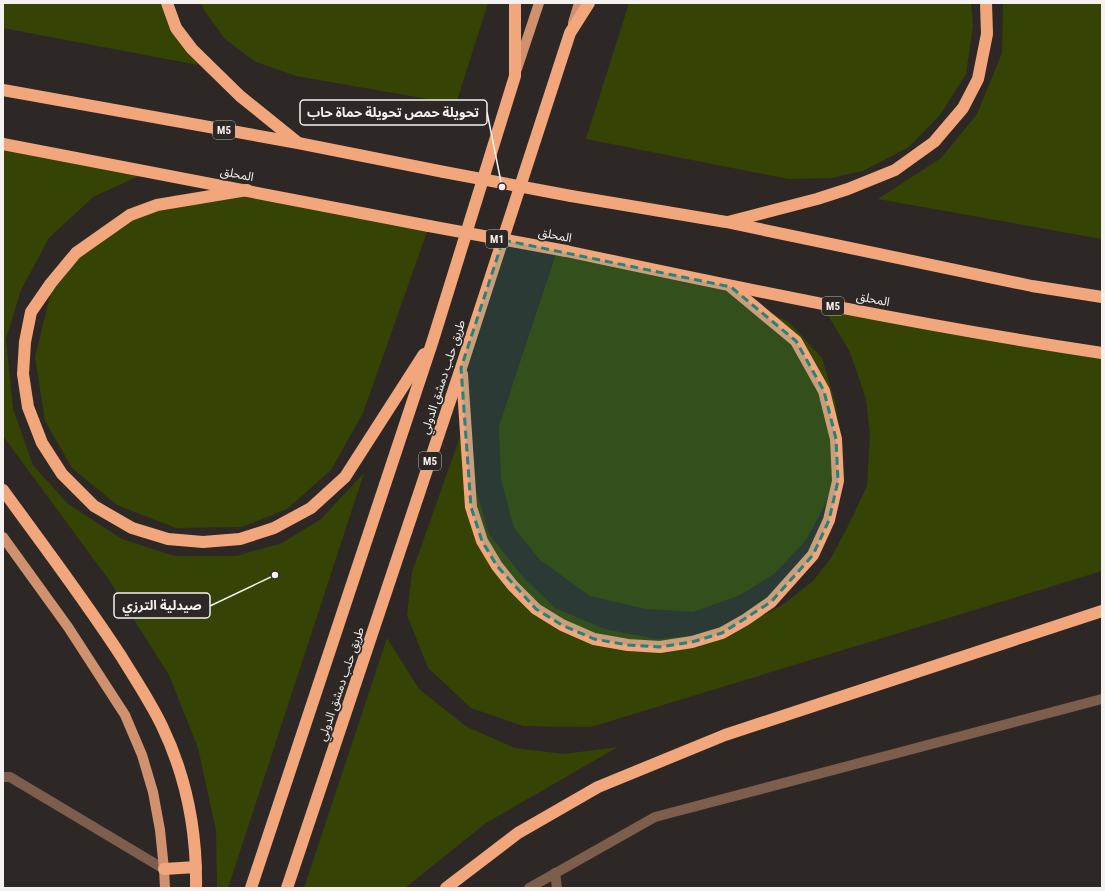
<svg xmlns="http://www.w3.org/2000/svg" width="1105" height="891" viewBox="0 0 1105 891" font-family="'Roboto Condensed','Noto Sans Arabic',sans-serif">
  <style>
    .green { fill: #354304 }
    .lines { fill: none; stroke-linecap: round; stroke-linejoin: round }
    .minor { stroke: #7d5e4d; stroke-width: 10 }
    .primary { stroke: #d0926e; stroke-width: 10 }
    .motorway { stroke: #f1a67b; stroke-width: 12 }
    .motorway-bridge { stroke: #f1a67b; stroke-width: 12 }
    .marked { fill: #26827b; fill-opacity: 0.2; stroke: #26827b; stroke-width: 3; stroke-dasharray: 8 5; stroke-linejoin: round }
    .labels { text-anchor: middle; dominant-baseline: central; stroke-width: 3.5; stroke-linejoin: round; paint-order: stroke }
    .shield { fill: #2d2825; stroke: #b9b5b2; stroke-width: 1 }
    .shield-label { font-size: 11px; font-weight: bold; fill: #f5f1ef }
    .street-label { font-size: 12px; fill: #f5f1ef; stroke: #2d2825 }
    .leader { fill: none; stroke: #f5f1ef; stroke-width: 1.5 }
    .callout-dot { fill: #f5f1ef; stroke: #2d2825; stroke-width: 1.5 }
    .callout { fill: #2d2825; stroke: #f5f1ef; stroke-width: 1.5 }
    .callout-label { font-size: 13px; text-anchor: middle; font-weight: bold; fill: #f5f1ef }
  </style>
  <rect width="100%" height="100%" fill="#2d2825"/>
  <!-- green -->
  <g class="green">
    <polygon points="3,3 160,3 171,25 198,65 3,28"/>
    <polygon points="201,3 488,3 456,104 296,76 254,61 225,39 204,10"/>
    <polygon points="629,3 971,3 973,26 966,74 940,115 909,147 863,171 831,178 788,179 586,139"/>
    <polygon points="1003,3 1102,3 1102,239 878,199 941,158 977,114 1002,53"/>
    <polygon points="3,146 150,171 93,197 49,238 21,290 6,339 13,409 33,465 68,504 122,539 174,556 236,556 282,543 321,519 364,473 228,888 217,888 216,830 198,748 169,675 109,580 3,436"/>
    <polygon points="226,192 428,229 363,413 331,470 287,509 242,527 176,528 117,505 72,468 45,421 35,357 51,292 79,249 124,214 174,195"/>
    <polygon points="557,251 699,280 745,299 790,323 822,358 836,405 840,453 827,501 806,540 774,574 740,595 693,612 646,609 590,596 540,560 514,528 501,479 499,426"/>
    <polygon points="820,302 1102,353 1102,571 591,727 523,726 471,708 428,668 407,615 412,572 460,437 489,534 523,577 555,608 605,629 656,639 703,635 744,625 781,606 813,581 831,558 849,524 867,486 870,435 866,399 850,352"/>
    <polygon points="387,638 419,689 467,727 515,748 564,754 618,747 486,823 405,888 304,888"/>
  </g>
  <g class="lines">
    <!-- minor -->
    <g class="minor">
      <polyline points="3,777 10,777 164,869"/>
      <polyline points="555,873 557,888"/>
      <polyline points="529,888 655,817 1102,699"/>
    </g>
    <!-- primary -->
    <g class="primary">
      <polyline points="573,23 579,3"/>
      <polyline points="517,69 539,3"/>
      <polyline points="3,537 68,627 125,715 142,755 153,792 160,830 164,869 165,888"/>
    </g>
    <!-- motorway -->
    <g class="motorway">
      <polyline points="167,3 176,28 192,49 240,96 297,142"/>
      <polyline points="3,90 298,143 444,172"/>
      <polyline points="3,144 429,226"/>
      <polyline points="247,190 157,205 130,215 76,253 51,283 31,312 25,342 23,374 28,407 42,443 62,474 94,506 132,528 168,539 203,542 240,539 274,528 311,508 345,477 424,354"/>
      <polyline points="571,196 726,222 1032,286 1102,297"/>
      <polyline points="728,222 817,199 848,189 895,170 934,142 963,108 978,79 987,34 986,3"/>
      <path d="M566,251C744,289 922,326 1102,353"/>
      <polyline points="462,374 471,507 482,541 497,566 513,586 536,609 562,625 594,639 628,645 660,647 692,642 722,633 745,620 771,602 813,555 829,520 838,481 836,439 824,391 796,341 731,287"/>
      <path d="M3,490C43,545 84,599 121,656C135,679 150,701 162,726C186,776 197,833 196,888"/>
      <polyline points="164,869 196,867"/>
      <polyline points="251,888 433,340 515,76 515,3"/>
      <polyline points="287,888 461,368 570,33 589,3"/>
      <polyline points="446,888 518,833 598,787 725,735 1102,611"/>
    </g>
    <!-- motorway-bridge -->
    <g class="motorway-bridge">
      <polyline points="444,172 571,196"/>
      <polyline points="429,226 566,251"/>
    </g>
  </g>
  <!-- marked area -->
  <path class="marked" d="M503,240L731,287L796,341L824,391L836,439L838,481L829,520L813,555L771,602L722,633L692,642L660,647L628,645L594,639L562,625L536,609L497,566L482,541L471,507L461,368Z"/>
  <g class="labels">
    <!-- shield labels -->
    <g class="shield">
      <rect x="213" y="121" width="22" height="18" rx="3"/>
      <rect x="486" y="230" width="22" height="18" rx="3"/>
      <rect x="822" y="297" width="22" height="18" rx="3"/>
      <rect x="419" y="452" width="22" height="18" rx="3"/>
    </g>
    <g class="shield-label">
      <text x="224" y="130">M5</text>
      <text x="497" y="239">M1</text>
      <text x="833" y="306">M5</text>
      <text x="430" y="461">M5</text>
    </g>
    <!-- street labels -->
    <g class="street-label">
      <text transform="translate(237 174) rotate(11)">المحلق</text>
      <text transform="translate(555 235) rotate(11)">المحلق</text>
      <text transform="translate(873 299) rotate(11)">المحلق</text>
      <text transform="translate(443 377) rotate(-72)">طريق حلب دمشق الدولي</text>
      <text transform="translate(341 684) rotate(-71)">طريق حلب دمشق الدولي</text>
    </g>
  </g>
  <!-- callouts -->
  <path class="leader" d="M502 187L487 112M275 575L210 606"/>
  <g class="callout-dot">
    <circle cx="502" cy="187" r="4"/>
    <circle cx="275" cy="575" r="4"/>
  </g>
  <g class="callout">
    <rect x="300" y="100" width="187" height="25" rx="4"/>
    <rect x="114" y="593" width="96" height="25" rx="4"/>
  </g>
  <g class="callout-label">
    <text x="393" y="117">تحويلة حمص تحويلة حماة حاب</text>
    <text x="162" y="610">صيدلية الترزي</text>
  </g>
  <!-- border -->
  <rect width="1105" height="891" fill="none" stroke="#f5f1ef" stroke-width="8"/>
</svg>
